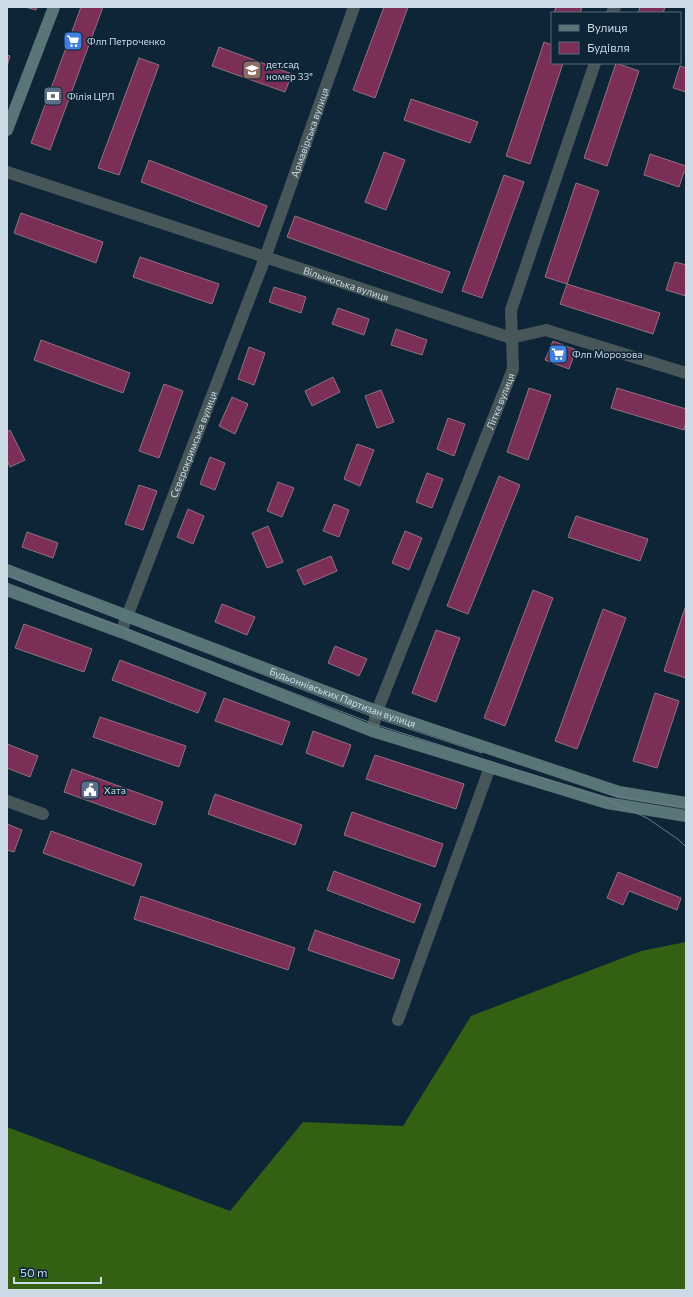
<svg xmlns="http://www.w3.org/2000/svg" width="693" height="1297" viewBox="0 0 693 1297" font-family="Commissioner,sans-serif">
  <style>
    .forest { fill: #336013 }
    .building { fill: #7c2f56; stroke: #92717f }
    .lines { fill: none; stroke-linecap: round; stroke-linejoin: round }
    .street { stroke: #475759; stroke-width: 12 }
    .secondary { stroke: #5a7578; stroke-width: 12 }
    .tram { stroke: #677a89; stroke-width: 1 }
    .labels { text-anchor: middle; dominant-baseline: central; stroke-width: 3.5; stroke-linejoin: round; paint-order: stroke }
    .poi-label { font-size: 10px; fill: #ccdae6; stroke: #0d2537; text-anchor: start }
    .street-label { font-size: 10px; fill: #ccdae6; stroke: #0d2537 }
  </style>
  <rect width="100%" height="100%" fill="#0d2537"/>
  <!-- forest -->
  <polygon class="forest" points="686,942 686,1290 7,1290 7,1127 230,1211 303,1122 403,1126 471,1016 641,951"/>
  <!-- building -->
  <g class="building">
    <polygon points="25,7 37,7 36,10"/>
    <polygon points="81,7 103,7 50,150 31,143"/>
    <polygon points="384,7 408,7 375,98 353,90"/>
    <polygon points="556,7 582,7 580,13 554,13"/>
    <polygon points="640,7 665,7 663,13 638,13"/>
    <polygon points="544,42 552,45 552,63 563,63 530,164 506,156"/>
    <polygon points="219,47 292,74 285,92 212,66"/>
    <polygon points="7,55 10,56 7,66"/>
    <polygon points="139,58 159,65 119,175 98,168"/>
    <polygon points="616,63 639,71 607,166 584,158"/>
    <polygon points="680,66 686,68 686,92 673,88"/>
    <polygon points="411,99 478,122 470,143 404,120"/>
    <polygon points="384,152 405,160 386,210 365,202"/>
    <polygon points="650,154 686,166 686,172 684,172 679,187 644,175"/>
    <polygon points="149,160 267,206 259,227 141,182"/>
    <polygon points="504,175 524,182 482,298 462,291"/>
    <polygon points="576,183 599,191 567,284 545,277"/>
    <polygon points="21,213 103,242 96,263 14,233"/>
    <polygon points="295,216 450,272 442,293 287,237"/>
    <polygon points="140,257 219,284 212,304 133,277"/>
    <polygon points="675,262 686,265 686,296 666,290"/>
    <polygon points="567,284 660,313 653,334 560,304"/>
    <polygon points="274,287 306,297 301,313 269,302"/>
    <polygon points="338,308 369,319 364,335 332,324"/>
    <polygon points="396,329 427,340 422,355 391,345"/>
    <polygon points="41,340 130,373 123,393 34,360"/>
    <polygon points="553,341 576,350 569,369 545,360"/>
    <polygon points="249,347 265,353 254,385 238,379"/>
    <polygon points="333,377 340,392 312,406 305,391"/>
    <polygon points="164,384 183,391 159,458 139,451"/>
    <polygon points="529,388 551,395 528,460 507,452"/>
    <polygon points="617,388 686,409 686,422 684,430 611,408"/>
    <polygon points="381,390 394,422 377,428 365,396"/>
    <polygon points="232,397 248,404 235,434 219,426"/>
    <polygon points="448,418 465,424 454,456 437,449"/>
    <polygon points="10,430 25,460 10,467 7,460 7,432"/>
    <polygon points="357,444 374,450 360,486 344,479"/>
    <polygon points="210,457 225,463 215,490 200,484"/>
    <polygon points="427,473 443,479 432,508 416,502"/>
    <polygon points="499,476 520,485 468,614 447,606"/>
    <polygon points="278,482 294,488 282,517 267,511"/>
    <polygon points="139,485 157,491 143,530 125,524"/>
    <polygon points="334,504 349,510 339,537 323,531"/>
    <polygon points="188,509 204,516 193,544 177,537"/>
    <polygon points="576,516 648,539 640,561 568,537"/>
    <polygon points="268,526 283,562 267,568 252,533"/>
    <polygon points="405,531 422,538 409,570 392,563"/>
    <polygon points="27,532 58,543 53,558 22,547"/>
    <polygon points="331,556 337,571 304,585 297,570"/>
    <polygon points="533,590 553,598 505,726 484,718"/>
    <polygon points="222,604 255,617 247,635 215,622"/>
    <polygon points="686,605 686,678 664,671"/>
    <polygon points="603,609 626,618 577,749 555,741"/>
    <polygon points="24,624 92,649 84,672 15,648"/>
    <polygon points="436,630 460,638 436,702 412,693"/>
    <polygon points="335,646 367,659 359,676 328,663"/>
    <polygon points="120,660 206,693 198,713 112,680"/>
    <polygon points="655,693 679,701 657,768 633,761"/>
    <polygon points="224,698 290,722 282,745 215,721"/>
    <polygon points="100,717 186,746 179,767 93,737"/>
    <polygon points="313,731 351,745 343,767 306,753"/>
    <polygon points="7,744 38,756 30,777 7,768"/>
    <polygon points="375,755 464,784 456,809 366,779"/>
    <polygon points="72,769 163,802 155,825 64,792"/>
    <polygon points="215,794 302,825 295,845 208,814"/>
    <polygon points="352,812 443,844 435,867 344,835"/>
    <polygon points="7,824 22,830 14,852 7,850"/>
    <polygon points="51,831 142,864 134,886 43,853"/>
    <polygon points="334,871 421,904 414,923 327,890"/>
    <polygon points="618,872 681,898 677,910 629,891 623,905 607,898"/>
    <polygon points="141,896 295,948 288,970 134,919"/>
    <polygon points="315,930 400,960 393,979 308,950"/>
  </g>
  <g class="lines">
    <!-- street -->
    <g class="street">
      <polyline points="612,13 615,7"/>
      <path id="s1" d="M7,172L511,338L546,330L686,373"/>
      <path id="s2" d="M121,632L265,258L354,7"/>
      <path id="s3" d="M372,731L377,711L513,369L511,310L595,63"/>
      <polyline points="7,801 43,814"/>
      <polyline points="398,1020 490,767"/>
    </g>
    <!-- secondary -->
    <g class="secondary">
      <polyline points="7,130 54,7"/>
      <path id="s4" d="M7,570L377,711L619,792L686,803"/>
      <polyline points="7,590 121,632 372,731 607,803 686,816"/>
    </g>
    <!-- tram -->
    <g class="tram">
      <polyline points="7,576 376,718 482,753"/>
      <polyline points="7,583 374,724 599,796 647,818 679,840 686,847"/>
      <polyline points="602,792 626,798 686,808"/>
    </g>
  </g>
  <!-- icons -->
  <defs>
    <symbol id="supermarket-square" viewBox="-11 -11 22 22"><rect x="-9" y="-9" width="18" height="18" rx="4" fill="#3f7fe0" stroke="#0d2537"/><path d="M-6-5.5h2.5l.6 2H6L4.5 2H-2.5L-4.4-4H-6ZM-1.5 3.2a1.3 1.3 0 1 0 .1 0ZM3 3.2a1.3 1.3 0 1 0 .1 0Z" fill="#fff"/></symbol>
    <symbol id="school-square" viewBox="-11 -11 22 22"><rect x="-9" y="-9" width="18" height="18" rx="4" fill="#8d6e63" stroke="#0d2537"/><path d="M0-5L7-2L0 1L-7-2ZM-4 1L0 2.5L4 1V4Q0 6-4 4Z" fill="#fff"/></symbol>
    <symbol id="bank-square" viewBox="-11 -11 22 22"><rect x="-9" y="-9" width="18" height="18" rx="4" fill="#5c6f8a" stroke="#0d2537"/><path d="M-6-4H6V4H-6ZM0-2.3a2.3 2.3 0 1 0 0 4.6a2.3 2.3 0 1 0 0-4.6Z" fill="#fff"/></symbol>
    <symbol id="civic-square" viewBox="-11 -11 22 22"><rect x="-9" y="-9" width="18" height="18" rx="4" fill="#5c6f8a" stroke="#0d2537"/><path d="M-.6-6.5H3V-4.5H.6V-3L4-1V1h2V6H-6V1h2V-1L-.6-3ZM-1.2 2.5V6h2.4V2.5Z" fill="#fff"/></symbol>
  </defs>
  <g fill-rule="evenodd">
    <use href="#supermarket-square" x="62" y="30" width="22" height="22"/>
    <use href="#school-square" x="241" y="59" width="22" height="22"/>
    <use href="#bank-square" x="42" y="85" width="22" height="22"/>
    <use href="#supermarket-square" x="547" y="343" width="22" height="22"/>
    <use href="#civic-square" x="79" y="779" width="22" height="22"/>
  </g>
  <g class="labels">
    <!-- poi labels -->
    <g class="poi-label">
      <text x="87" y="41">Флп Петроченко</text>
      <text x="266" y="64">дет.сад<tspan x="266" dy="12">номер 33"</tspan></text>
      <text x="67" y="96">Філія ЦРЛ</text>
      <text x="572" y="354">Флп Морозова</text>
      <text x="104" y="790">Хата</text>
    </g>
    <!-- street labels -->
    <g class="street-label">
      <text stroke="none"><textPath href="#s2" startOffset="534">Армавірська вулиця</textPath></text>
      <text stroke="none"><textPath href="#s1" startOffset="357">Вільнюська вулиця</textPath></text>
      <text stroke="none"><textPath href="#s3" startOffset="354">Літке вулиця</textPath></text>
      <text stroke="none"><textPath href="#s2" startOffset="201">Сєвєрокримська вулиця</textPath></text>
      <text stroke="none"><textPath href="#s4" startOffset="359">Будьоннівських Партизан вулиця</textPath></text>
    </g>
  </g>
  <!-- border -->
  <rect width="693" height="1297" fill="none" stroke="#ccdae6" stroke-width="16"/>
  <!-- legend -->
  <rect x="551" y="12" width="130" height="52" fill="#0d2537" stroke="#596d7d"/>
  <rect x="559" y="25" width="20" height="6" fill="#5a7578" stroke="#596d7d"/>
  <text x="587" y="32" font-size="12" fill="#ccdae6">Вулиця</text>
  <rect x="559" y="42" width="20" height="12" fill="#7c2f56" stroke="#596d7d"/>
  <text x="587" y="52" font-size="12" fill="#ccdae6">Будівля</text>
  <!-- scale -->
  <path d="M14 1277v6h87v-6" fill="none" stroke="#ccdae6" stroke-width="2"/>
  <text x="20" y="1277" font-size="12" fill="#ccdae6" stroke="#0d2537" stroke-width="3" paint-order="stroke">50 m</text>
</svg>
